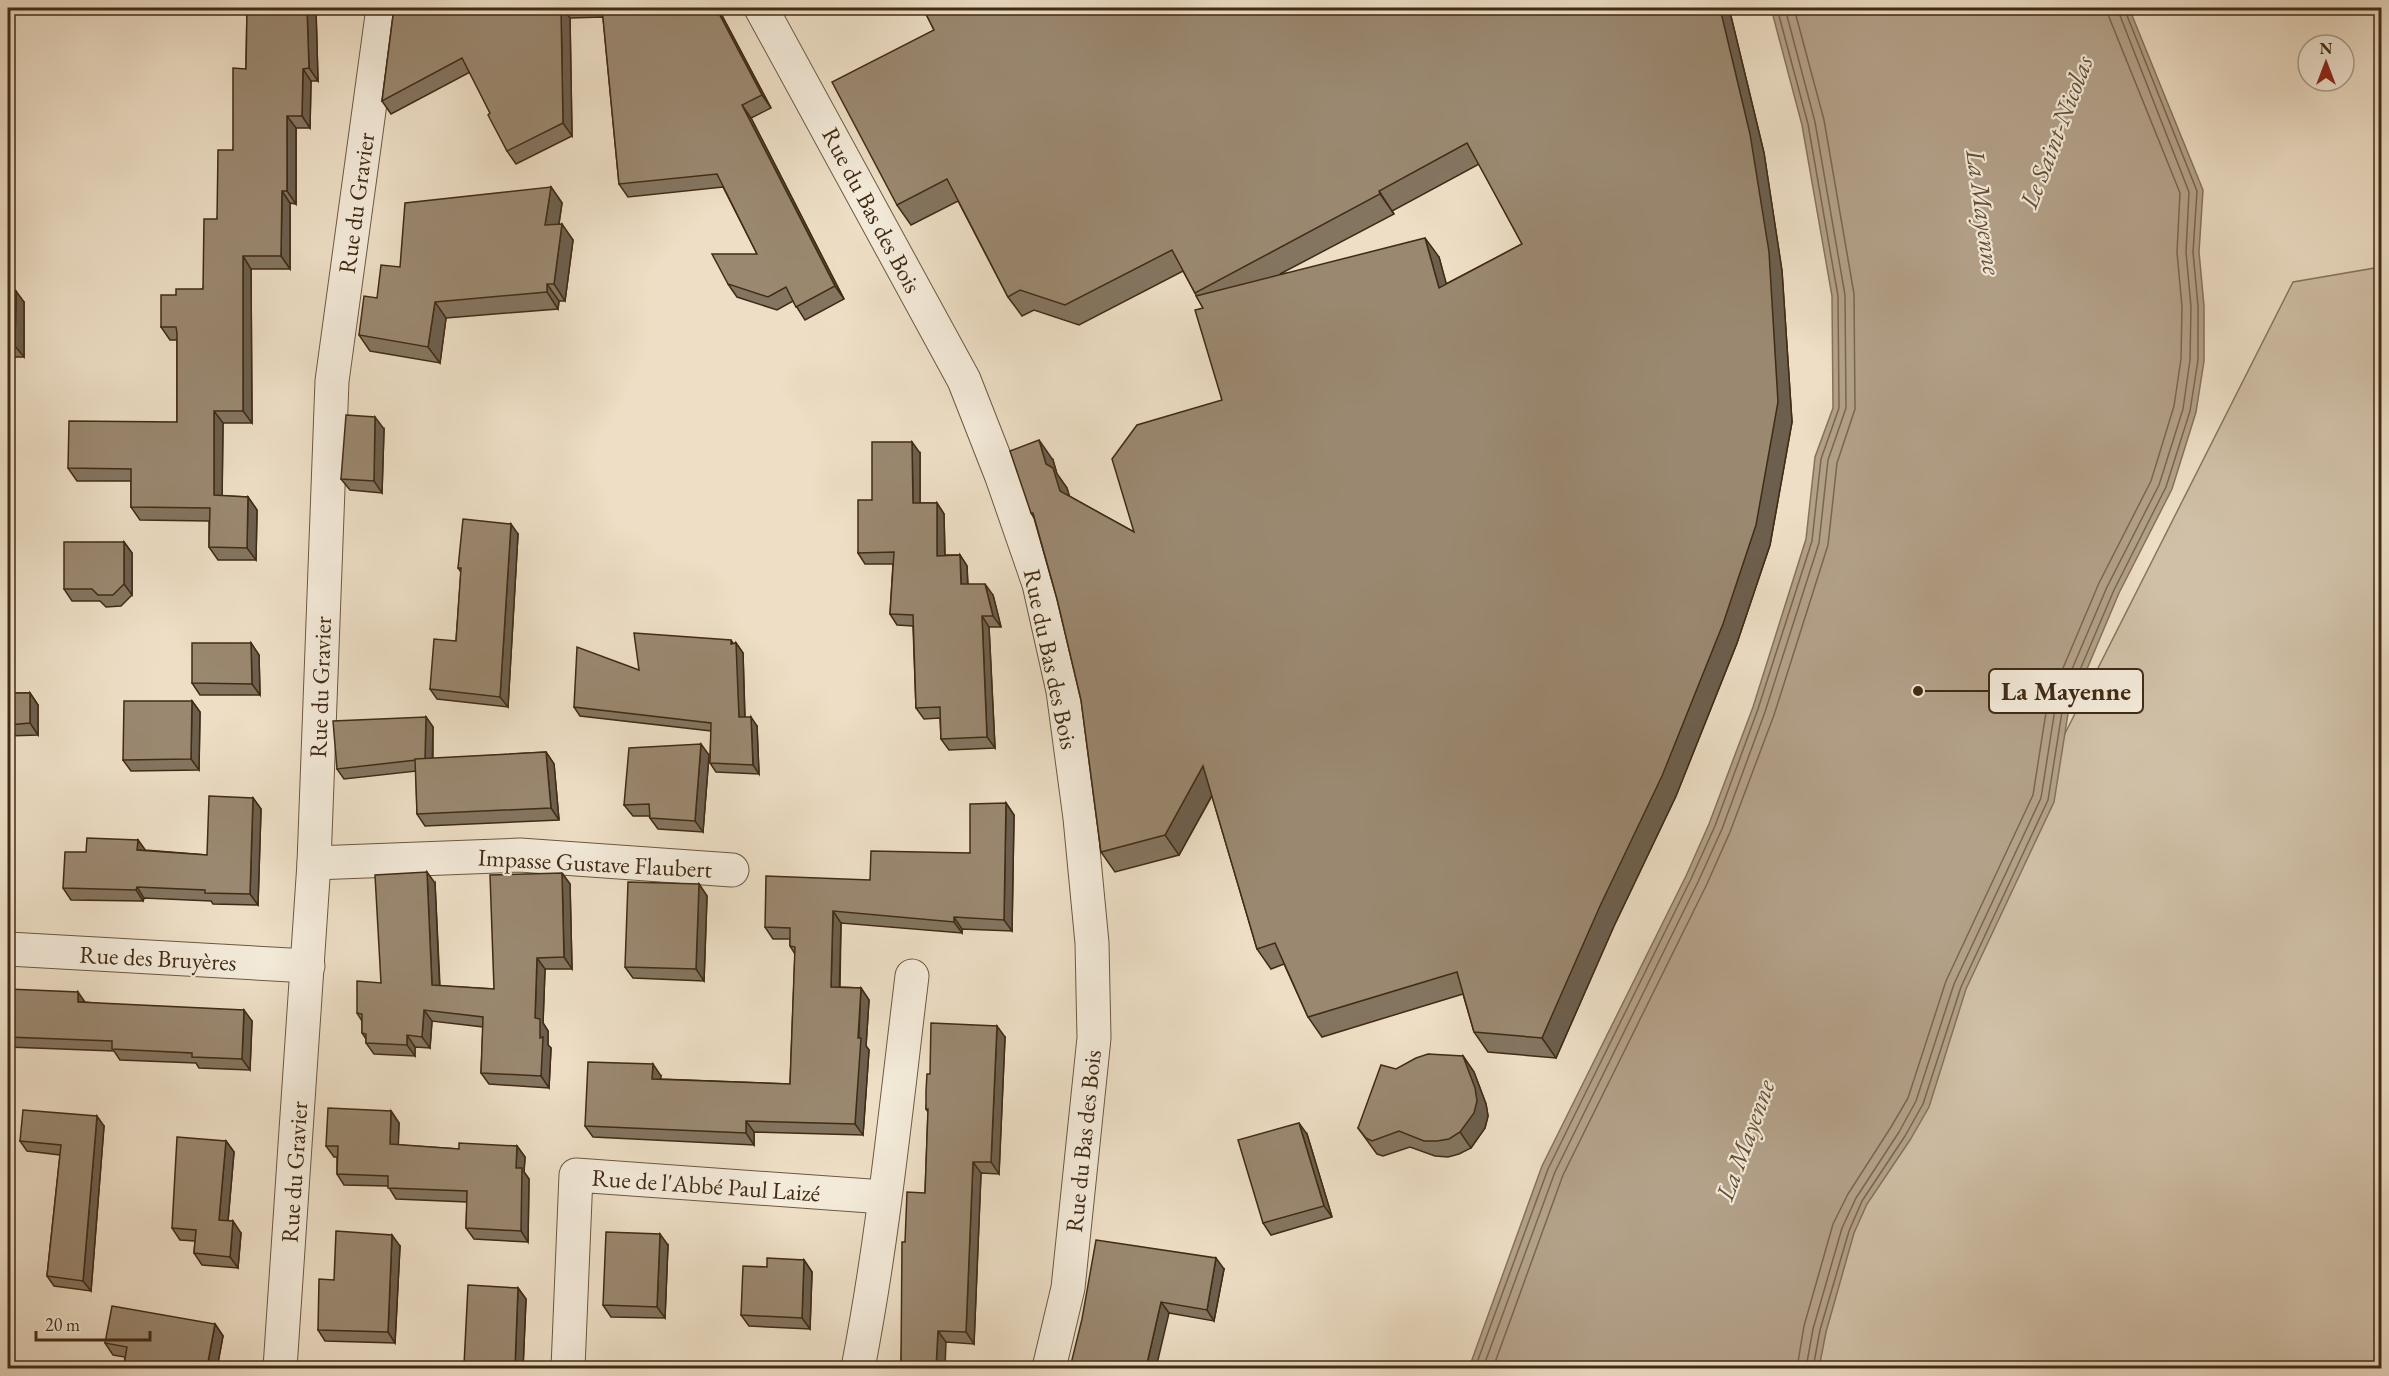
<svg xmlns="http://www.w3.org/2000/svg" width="2389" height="1376" viewBox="0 0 2389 1376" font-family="'EB Garamond',serif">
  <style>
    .green { fill: #d0c0a7; stroke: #88765e; stroke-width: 1.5 }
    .water { fill: #b3a189; stroke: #85725a; stroke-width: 1.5 }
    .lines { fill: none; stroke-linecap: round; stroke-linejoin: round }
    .shore { stroke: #7a664e; stroke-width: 1.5 }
    .minor-casing { stroke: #6c5840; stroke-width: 35 }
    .tertiary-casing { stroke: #6c5840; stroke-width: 35 }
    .minor { stroke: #f3ead9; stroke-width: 33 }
    .tertiary { stroke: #f3ead9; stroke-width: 33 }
    .wall { fill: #847560; stroke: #412b14; stroke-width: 1.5; fill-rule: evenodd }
    .shaded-wall { fill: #6c5f4e; stroke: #412b14; stroke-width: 1.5 }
    .building { fill: #9a8870; stroke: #412b14; stroke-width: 1.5 }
    .labels { text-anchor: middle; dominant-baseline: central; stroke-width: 4.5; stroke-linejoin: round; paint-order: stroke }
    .street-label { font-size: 24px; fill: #412b14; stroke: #f3ead9 }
    .water-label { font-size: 26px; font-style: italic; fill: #634e37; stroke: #f3ead9 }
    .leader { fill: none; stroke: #412b14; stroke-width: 2 }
    .callout-dot { fill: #412b14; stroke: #f3ead9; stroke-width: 2 }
    .callout { fill: #f3ead9; stroke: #412b14; stroke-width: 2 }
    .callout-label { font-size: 26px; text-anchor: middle; font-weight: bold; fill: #412b14 }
  </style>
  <rect width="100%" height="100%" fill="#eddec5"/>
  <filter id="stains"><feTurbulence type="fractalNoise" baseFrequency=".00333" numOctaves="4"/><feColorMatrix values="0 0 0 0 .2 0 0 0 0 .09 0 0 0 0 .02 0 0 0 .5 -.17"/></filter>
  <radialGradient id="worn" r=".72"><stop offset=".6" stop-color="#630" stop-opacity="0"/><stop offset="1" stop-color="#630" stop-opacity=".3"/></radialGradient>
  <!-- green -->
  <polygon class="green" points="2381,267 2381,1368 1790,1368 1848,1163 2293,282"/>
  <!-- water -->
  <polygon class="water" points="1771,8 2129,8 2203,190 2199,252 2204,306 2204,361 2196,412 2172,489 2119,593 2068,714 2054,802 1966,989 1929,1107 1910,1140 1867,1204 1854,1233 1826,1332 1819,1368 1469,1368 1542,1166 1686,876 1709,824 1753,707 1806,539 1815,457 1833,408 1832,296 1802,125"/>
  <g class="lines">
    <!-- shore -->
    <g class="shore">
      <polyline points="1475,1368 1548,1169 1691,879 1715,826 1758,709 1812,541 1821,459 1839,408 1838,296 1808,124 1777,8"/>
      <polyline points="1483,1368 1555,1172 1698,882 1722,829 1765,712 1819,543 1828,460 1846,408 1845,295 1815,122 1785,8"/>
      <polyline points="1493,1368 1563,1175 1706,886 1730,832 1774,715 1828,545 1837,463 1855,409 1854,294 1824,120 1794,8"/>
      <polyline points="1797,1368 1804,1326 1833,1224 1848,1194 1891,1127 1908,1098 1946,981 2033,795 2047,706 2099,583 2151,481 2174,406 2181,359 2182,307 2177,252 2180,193 2109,17 2108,8"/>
      <polyline points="1806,1368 1813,1329 1842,1228 1856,1198 1899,1132 1916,1101 1954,984 2041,798 2055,709 2107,587 2159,485 2183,409 2190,360 2191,307 2186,252 2189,192 2117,8"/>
      <polyline points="1813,1368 1820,1330 1849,1231 1862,1201 1905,1136 1923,1104 1961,987 2048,800 2062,712 2114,590 2166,487 2190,411 2198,360 2198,306 2193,252 2197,191 2124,8"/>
    </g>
    <defs>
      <g id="minor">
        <polyline points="314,863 520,855 732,870"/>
        <polyline points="8,949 308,966"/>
        <polyline points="280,1368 314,863 332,381 383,8"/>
        <polyline points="568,1368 576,1175 884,1197"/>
        <path d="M858,1368C883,1239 896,1107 912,976"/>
      </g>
      <polyline id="tertiary" points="761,8 964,380 1002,477 1039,584 1063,691 1080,818 1092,943 1094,1038 1068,1288 1049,1368"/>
    </defs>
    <!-- minor casing -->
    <use href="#minor" class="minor-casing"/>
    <!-- tertiary casing -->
    <use href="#tertiary" class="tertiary-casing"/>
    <!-- minor -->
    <use href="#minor" class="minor"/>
    <!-- tertiary -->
    <use href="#tertiary" class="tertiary"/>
  </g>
  <!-- wall -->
  <g class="wall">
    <polygon points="247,8 330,8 330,10 316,10 318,81 311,81 310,128 296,128 296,204 290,203 290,269 251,269 252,423 223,423 222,496 248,497 257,510 256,560 218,560 209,547 209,521 140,520 131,507 131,481 77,481 68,468 177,422 177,340 170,340 161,327 176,295 203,289 217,219 233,150 246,69"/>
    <polygon points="394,8 718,8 771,108 751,118 844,299 805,320 793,301 777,310 737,297 728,284 757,254 723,187 628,197 619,184 603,17 570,18 572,136 516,164 507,151 490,113 470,72 391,114 382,101"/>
    <path d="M923,8H1729L1764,153L1782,271L1792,422L1770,545L1737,643L1676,796L1614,926L1556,1058L1488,1052L1474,1032L1463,994L1322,1037L1308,1017L1284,964L1271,969L1257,949L1212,796L1179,855L1115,872L1101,852L1081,700L1057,599L1034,518L1031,513L1053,460L1057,474L1067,488L1069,496L1134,532L1222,400L1203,308L1183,271L1079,325L1034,310L1022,316L1008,297L958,201L911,225L897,205L934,30ZM1479,164L1522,244L1446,284L1439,257L1280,274L1394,214L1392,211Z"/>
    <polygon points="551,187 562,203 559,224 573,240 565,301 559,301 558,309 446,318 440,363 370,351 359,335 377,298 400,267"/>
    <polygon points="8,291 24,302 24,357 8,357"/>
    <polygon points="384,429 382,493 350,490 341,479"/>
    <polygon points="920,453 920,503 937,503 944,514 945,555 960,555 967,566 968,584 993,595 1001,627 989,627 995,748 949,750 941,739 940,718 924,719 916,708 913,626 897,625 890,614 893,564 865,564 858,553 872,500"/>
    <polygon points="518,534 508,707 437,699 430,689 456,641 461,572 458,568"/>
    <polygon points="124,542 132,553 132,595 121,606 106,607 100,601 72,601 64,589"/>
    <polygon points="251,643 259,655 260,695 200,695 192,683"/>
    <polygon points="736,643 743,653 745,717 757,726 759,774 716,772 710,763 711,731 580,716 574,707 639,670"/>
    <polygon points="8,693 30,693 38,705 38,735 8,736"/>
    <polygon points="192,701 200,712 199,770 131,771 123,760"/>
    <polygon points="426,717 433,727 433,759 546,752 554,764 559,820 425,826 417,814 416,771 344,779 337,769"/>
    <polygon points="709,755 703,832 658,829 650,818 649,816 633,816 624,805"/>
    <polygon points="253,798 261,809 258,905 213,904 211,901 144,898 143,901 71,900 63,888 138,840 145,850 207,855"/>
    <polygon points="1006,803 1014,815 1012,931 962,929 962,933 841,923 840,987 861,988 869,1000 866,1046 869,1050 863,1135 754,1132 754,1145 593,1137 585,1126 661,1076 660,1079 790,1084 795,954 790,946 790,939 773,939 765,927 870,880 970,853"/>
    <polygon points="562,873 570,884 572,969 545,969 543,1023 548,1031 548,1045 551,1048 549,1088 489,1084 481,1073 483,1027 432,1021 430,1048 415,1047 415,1056 374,1054 366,1043 366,1039 362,1033 362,1021 357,1013 381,983 435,883 440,986 494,989"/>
    <polygon points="699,884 707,896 704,981 633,978 625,967"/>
    <polygon points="8,989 85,1002 252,1021 250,1070 199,1068 196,1063 120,1060 114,1051 8,1047"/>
    <polygon points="1005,1037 999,1174 981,1173 974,1344 946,1342 901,1364 905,1242 925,1193 928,1112 926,1109 930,1074"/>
    <polygon points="1463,1056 1474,1072 1486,1104 1488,1116 1485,1128 1471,1148 1459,1154 1448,1157 1435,1156 1410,1147 1383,1156 1377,1154 1358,1128 1396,1069"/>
    <polygon points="391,1111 399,1123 398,1145 459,1149 517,1146 525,1157 524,1172 529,1179 528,1242 474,1239 466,1228 467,1202 396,1199 388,1186 344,1185 337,1174 337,1157 334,1157 326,1146"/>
    <polygon points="104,1126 91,1291 54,1286 47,1276 60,1155 27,1151 20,1141"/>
    <polygon points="1307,1134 1332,1217 1271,1235 1263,1223"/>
    <polygon points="226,1141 234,1152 228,1221 241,1233 238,1268 202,1265 194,1253 195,1241 180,1240 172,1228"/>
    <polygon points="668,1245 665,1318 611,1317 603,1305"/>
    <polygon points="400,1246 395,1343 325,1341 318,1330 334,1280"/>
    <polygon points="804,1260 812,1272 810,1329 749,1326 741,1315 767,1267"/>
    <polygon points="1224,1269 1214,1321 1169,1313 1082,1319"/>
    <polygon points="518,1288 526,1299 523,1368 467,1368 464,1365"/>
    <polygon points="215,1324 223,1336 217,1368 126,1368 124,1365 125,1357 113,1355 105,1343"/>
  </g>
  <!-- shaded-wall -->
  <g class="shaded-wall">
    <polygon points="307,8 314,8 316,10 318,81 309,68"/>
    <polygon points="561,8 562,8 570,18 572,136 563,123"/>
    <polygon points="716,8 718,8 771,108 762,95"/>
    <polygon points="1720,8 1729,8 1764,153 1782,271 1792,422 1770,545 1737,643 1676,796 1614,926 1556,1058 1542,1038"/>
    <polygon points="303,69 311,81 310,128 302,116"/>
    <polygon points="742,105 751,118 844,299 835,286"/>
    <polygon points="287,116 296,128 296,204 287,191"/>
    <polygon points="551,187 562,203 556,242 545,225"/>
    <polygon points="282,191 290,203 290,269 281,256"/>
    <polygon points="1379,191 1392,211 1394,214 1380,194"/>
    <polygon points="562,224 573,240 565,301 554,284"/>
    <polygon points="1425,238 1439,257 1453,308 1439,288"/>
    <polygon points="243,256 251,269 252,423 243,411"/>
    <polygon points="547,284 559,301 558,309 547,292"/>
    <polygon points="16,291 24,302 24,357 15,346"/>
    <polygon points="435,302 446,318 440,363 428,347"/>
    <polygon points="214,411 223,423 222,508 214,495"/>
    <polygon points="375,417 384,429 382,493 374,481"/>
    <polygon points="1039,440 1053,460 1057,474 1067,488 1074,511 1060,491 1046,464"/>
    <polygon points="912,442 920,453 920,514 913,503"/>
    <polygon points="248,497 257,510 256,560 247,548"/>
    <polygon points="937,503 944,514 945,567 937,556"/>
    <polygon points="511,524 518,534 508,707 500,697"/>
    <polygon points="124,542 132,553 132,595 124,584"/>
    <polygon points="960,555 967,566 968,595 961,584"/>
    <polygon points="985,584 993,595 1001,627 993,616"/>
    <polygon points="982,616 989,627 995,748 987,737"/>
    <polygon points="731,640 736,648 736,643 743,653 745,726 739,717"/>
    <polygon points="251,643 259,655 260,695 252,684"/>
    <polygon points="30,693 38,705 38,735 30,723"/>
    <polygon points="192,701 200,712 199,770 191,759"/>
    <polygon points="426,717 433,727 432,769 425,759"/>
    <polygon points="751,717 757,726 759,774 753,765"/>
    <polygon points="701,744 709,755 703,832 695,821"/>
    <polygon points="546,752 554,764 559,820 551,808"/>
    <polygon points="1203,766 1217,786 1179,855 1165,835"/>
    <polygon points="253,798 261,809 258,905 250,894"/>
    <polygon points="1006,803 1014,815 1012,931 1004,920"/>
    <polygon points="138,840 146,851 137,850"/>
    <polygon points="427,872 435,883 440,997 432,985"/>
    <polygon points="562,873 570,884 572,969 564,957"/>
    <polygon points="699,884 707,896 704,981 696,969"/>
    <polygon points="137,887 144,898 143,901 136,890"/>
    <polygon points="833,911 841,923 839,999 831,987"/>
    <polygon points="954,917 962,929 962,933 954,922"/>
    <polygon points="537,958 545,969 543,1023 548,1031 548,1045 551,1048 549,1088 541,1076 535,1018"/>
    <polygon points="861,988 869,1000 866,1046 869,1050 863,1135 855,1124"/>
    <polygon points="78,992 85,1002 78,1002"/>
    <polygon points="244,1010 252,1021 250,1070 242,1059"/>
    <polygon points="424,1010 432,1021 430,1048 422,1037"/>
    <polygon points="997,1026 1005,1037 999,1174 991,1162"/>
    <polygon points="407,1035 415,1047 415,1056 407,1045"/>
    <polygon points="1463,1056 1474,1072 1486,1104 1488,1116 1485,1128 1471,1148 1460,1132"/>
    <polygon points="653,1064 661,1076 660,1090 652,1079"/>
    <polygon points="391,1111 399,1123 398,1156 390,1144"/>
    <polygon points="97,1116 104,1126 91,1291 83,1281"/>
    <polygon points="746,1121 754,1132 754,1145 746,1133"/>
    <polygon points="1299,1123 1307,1134 1332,1217 1324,1206"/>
    <polygon points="226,1141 234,1152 227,1232 219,1220"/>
    <polygon points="517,1146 525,1157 524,1172 529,1179 528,1242 521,1231 516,1168"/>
    <polygon points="973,1162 981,1173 974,1344 966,1332"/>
    <polygon points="233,1221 241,1233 238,1268 230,1257"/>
    <polygon points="660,1234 668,1245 665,1318 657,1307"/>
    <polygon points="392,1235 400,1246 395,1343 388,1332"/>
    <polygon points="1216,1258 1224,1269 1214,1321 1207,1310"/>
    <polygon points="804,1260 812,1272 810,1329 802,1318"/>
    <polygon points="518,1288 526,1299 523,1368 516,1368 515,1367"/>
    <polygon points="1161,1302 1169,1313 1156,1368 1146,1368"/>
    <polygon points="215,1324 223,1336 217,1368 212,1368 208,1362"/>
    <polygon points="938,1331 946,1342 945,1368 936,1368"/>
    <polygon points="203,1361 208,1368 201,1368"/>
  </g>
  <!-- building -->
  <g class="building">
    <polygon points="247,8 307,8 309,68 303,69 302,116 287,116 287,191 282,191 281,256 243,256 243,411 214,411 214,495 248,497 247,548 209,547 210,508 131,507 131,469 68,468 69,421 177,422 177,333 176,327 161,327 161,295 176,295 176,289 203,289 204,219 217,219 218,150 233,150 233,68 246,69"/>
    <polygon points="394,8 561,8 563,123 507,151 488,115 490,113 462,58 382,101"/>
    <polygon points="602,8 716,8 762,95 742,105 835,286 796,307 786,287 768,297 728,284 712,254 757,254 717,174 619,184"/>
    <polygon points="923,8 1720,8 1750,134 1769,252 1778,402 1756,525 1723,624 1662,776 1600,906 1542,1038 1474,1032 1457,972 1308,1017 1275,943 1257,949 1203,766 1165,835 1101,852 1081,700 1057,599 1033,513 1031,513 1010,451 1039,440 1046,464 1053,468 1060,491 1134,532 1112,459 1137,425 1222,400 1195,310 1203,308 1196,296 1425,238 1439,288 1522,244 1467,143 1379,191 1380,194 1195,293 1172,250 1065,305 1020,290 1008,297 947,179 897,205 832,82 934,30"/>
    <polygon points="551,187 545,225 562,224 554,284 547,284 547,292 435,302 428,347 359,335 364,296 377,298 381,265 400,267 405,203"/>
    <polygon points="8,291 16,291 15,346 8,345"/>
    <polygon points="346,415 375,417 374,481 341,479"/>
    <polygon points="872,442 912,442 913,503 937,503 937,556 960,555 961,584 985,584 993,616 982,616 987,737 941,739 940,707 916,708 913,615 890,614 894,552 858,553 858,500 872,500"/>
    <polygon points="463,519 511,524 500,697 430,689 434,639 456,641 461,568 458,568"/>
    <polygon points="64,542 124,542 124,584 113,595 98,595 92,589 64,589"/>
    <polygon points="634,633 731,640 731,644 736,643 739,717 751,717 753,765 710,763 711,723 574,707 577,647 639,670"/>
    <polygon points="192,643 251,643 252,684 192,683"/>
    <polygon points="8,693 30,693 30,723 8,725"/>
    <polygon points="124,701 192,701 191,759 123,760"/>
    <polygon points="426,717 425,759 337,769 333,721"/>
    <polygon points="701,744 695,821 650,818 649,804 624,805 629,748"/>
    <polygon points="546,752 551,808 417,814 415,759"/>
    <polygon points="209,796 253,798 250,894 205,893 205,890 137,887 136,890 63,888 65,852 86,852 87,838 138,840 137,850 207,855"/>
    <polygon points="1006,803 1004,920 954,917 954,922 833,911 831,987 861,988 858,1038 861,1038 855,1124 746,1121 746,1133 585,1126 588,1062 653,1064 652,1079 790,1084 795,947 790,946 790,928 765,927 766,876 870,880 871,851 970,853 970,804"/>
    <polygon points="427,872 432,985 494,989 490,875 562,873 564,957 537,958 535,1018 540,1019 540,1038 543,1037 541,1076 481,1073 483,1017 424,1010 422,1037 407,1035 407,1045 366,1043 366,1034 362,1033 362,1014 357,1013 357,981 381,983 375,875"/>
    <polygon points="628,882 699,884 696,969 625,967"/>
    <polygon points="8,989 78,992 78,1002 244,1010 242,1059 192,1057 192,1053 112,1049 112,1041 8,1037"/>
    <polygon points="931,1023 997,1026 991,1162 973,1162 966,1332 938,1331 936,1368 871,1368 871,1363 901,1364 902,1242 905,1242 907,1192 925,1193 928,1109 926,1109 926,1091 927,1074 930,1074"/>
    <polygon points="1428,1054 1463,1056 1475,1088 1477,1101 1474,1113 1460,1132 1449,1139 1437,1141 1424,1141 1399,1131 1372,1141 1366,1138 1358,1128 1381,1065 1396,1069 1416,1058"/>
    <polygon points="328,1108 391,1111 390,1144 459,1149 459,1143 517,1146 516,1168 522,1168 521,1231 466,1228 467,1191 388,1188 388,1176 337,1174 338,1146 326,1146"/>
    <polygon points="23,1110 97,1116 83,1281 47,1276 61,1145 20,1141"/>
    <polygon points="1299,1123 1324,1206 1263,1223 1238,1140"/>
    <polygon points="177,1137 226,1141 219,1220 233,1221 230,1257 194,1253 196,1230 172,1228"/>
    <polygon points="336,1231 392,1235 388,1332 318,1330 319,1279 334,1280"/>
    <polygon points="606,1232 660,1234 657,1307 603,1305"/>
    <polygon points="1096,1240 1216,1258 1207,1310 1161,1302 1146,1368 1150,1368 1070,1368 1082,1319"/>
    <polygon points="767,1258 804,1260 802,1318 741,1315 743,1266 767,1267"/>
    <polygon points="468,1285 518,1288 515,1367 464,1365"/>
    <polygon points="112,1306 215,1324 208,1362 203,1361 201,1368 141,1368 124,1365 127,1347 105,1343"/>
  </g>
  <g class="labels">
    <!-- street labels -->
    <g class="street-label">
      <text transform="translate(356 203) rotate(-82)">Rue du Gravier</text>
      <text transform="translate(872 210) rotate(62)">Rue du Bas des Bois</text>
      <text transform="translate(1051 659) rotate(78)">Rue du Bas des Bois</text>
      <text transform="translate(320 687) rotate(-88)">Rue du Gravier</text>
      <text transform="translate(595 863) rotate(3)">Impasse Gustave Flaubert</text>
      <text transform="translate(158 958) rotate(3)">Rue des Bruyères</text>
      <text transform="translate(1083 1141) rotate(-84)">Rue du Bas des Bois</text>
      <text transform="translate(294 1172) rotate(-86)">Rue du Gravier</text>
      <text transform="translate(706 1185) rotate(4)">Rue de l'Abbé Paul Laizé</text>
    </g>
    <!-- water labels -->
    <g class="water-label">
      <text transform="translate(2056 132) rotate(-69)">Le Saint-Nicolas</text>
      <text transform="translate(1984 212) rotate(82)">La Mayenne</text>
      <text transform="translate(1745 1140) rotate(-70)">La Mayenne</text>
    </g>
  </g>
  <!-- callouts -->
  <path class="leader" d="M1918 691L1989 691"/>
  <circle class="callout-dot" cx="1918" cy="691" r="6"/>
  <rect class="callout" x="1989" y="669" width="154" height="44" rx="6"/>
  <g class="callout-label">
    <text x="2066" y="700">La Mayenne</text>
  </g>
  <!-- margin -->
  <rect width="2389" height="1376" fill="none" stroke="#eddec5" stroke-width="30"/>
  <rect x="9" y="9" width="2371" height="1358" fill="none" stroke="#412b14" stroke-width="3"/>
  <rect x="15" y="15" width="2359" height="1346" fill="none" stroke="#412b14" stroke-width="1.5"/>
  <!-- north arrow -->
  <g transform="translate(2326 63)"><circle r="28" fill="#f3ead9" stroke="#ac9e8a" stroke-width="1.5"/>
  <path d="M0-4.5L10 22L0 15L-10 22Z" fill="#8f2418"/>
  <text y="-9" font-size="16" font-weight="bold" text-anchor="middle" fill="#412b14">N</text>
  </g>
  <!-- scale -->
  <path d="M36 1331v9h114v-9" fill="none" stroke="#412b14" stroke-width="3"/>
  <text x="45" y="1331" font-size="18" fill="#412b14" stroke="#f3ead9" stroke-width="4.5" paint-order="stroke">20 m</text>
  <rect width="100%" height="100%" filter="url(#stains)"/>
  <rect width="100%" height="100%" fill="url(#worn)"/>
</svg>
